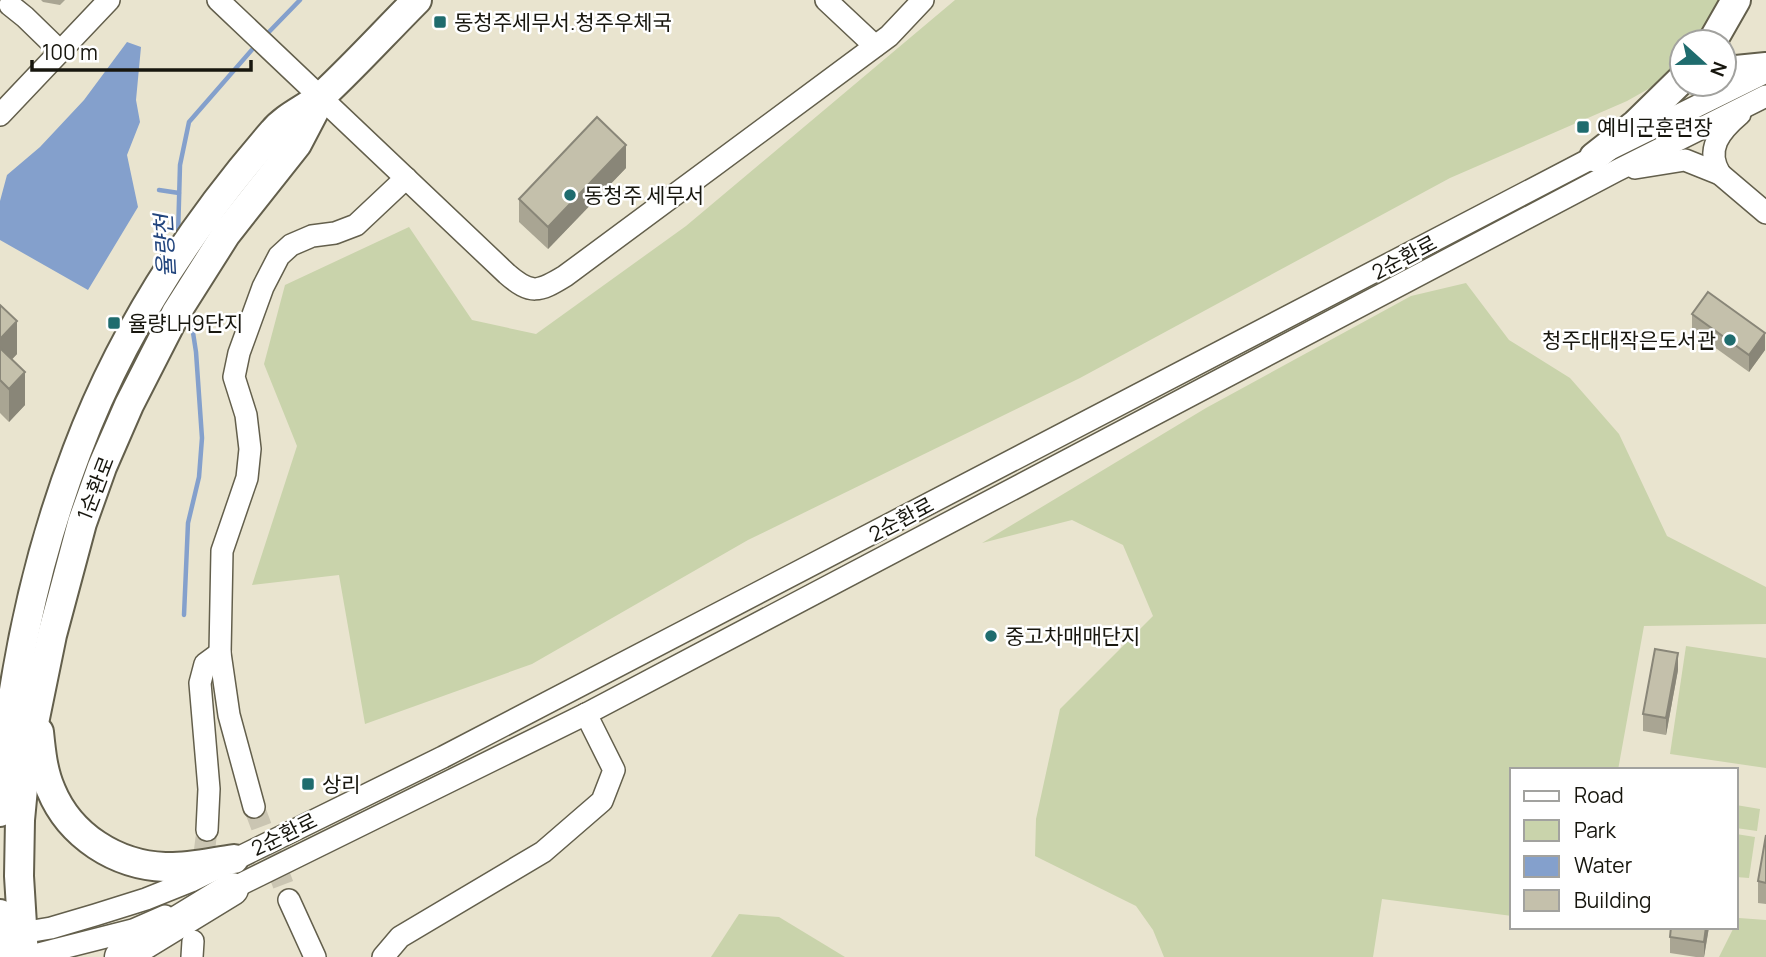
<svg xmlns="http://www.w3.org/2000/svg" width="1766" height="957" viewBox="0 0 1766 957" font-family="Manrope,'Noto Sans KR',sans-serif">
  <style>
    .green { fill: #c9d3ab }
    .water { fill: #84a0cc }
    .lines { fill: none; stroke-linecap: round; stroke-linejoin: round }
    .stream { stroke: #84a0cc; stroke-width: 4.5 }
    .minor-tunnel { stroke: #cac5b2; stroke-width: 21; stroke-dasharray: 21 10; stroke-linecap: butt }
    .minor-casing { stroke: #635f4c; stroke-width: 24 }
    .major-casing { stroke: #635f4c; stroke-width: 32 }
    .highway-casing { stroke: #635f4c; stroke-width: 35 }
    .minor { stroke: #fff; stroke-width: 21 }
    .major { stroke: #fff; stroke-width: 28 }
    .highway { stroke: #fff; stroke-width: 32 }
    .wall { fill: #a9a593 }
    .shaded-wall { fill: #898678 }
    .building { fill: #c4c0ab; stroke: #898678; stroke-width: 2 }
    .poi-dot { fill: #1f6c6e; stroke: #fff; stroke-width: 2.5 }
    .labels { text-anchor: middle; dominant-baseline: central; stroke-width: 5; stroke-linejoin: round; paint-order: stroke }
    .poi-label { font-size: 21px; fill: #17160e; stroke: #fff; text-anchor: start }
    .street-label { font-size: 21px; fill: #17160e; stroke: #fff }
    .water-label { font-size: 23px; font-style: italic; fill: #23467e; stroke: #fff }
  </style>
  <rect width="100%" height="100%" fill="#e9e4cf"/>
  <!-- green -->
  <g class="green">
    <polygon points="955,0 1722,0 1701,42 1682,42 1682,70 1627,101 1450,178 1080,378 748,540 532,664 365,724 339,575 252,585 297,446 264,364 285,285 409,227 472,320 536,334 686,226"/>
    <polygon points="1466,283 1509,340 1570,378 1619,434 1667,536 1766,587 1766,624 1644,626 1618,770 1512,770 1512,916 1382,899 1373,957 1164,957 1153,930 1136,906 1035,856 1036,819 1060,709 1153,616 1123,545 1072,520 982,543 1206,408 1411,296"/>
    <polygon points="1686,646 1766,658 1766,768 1670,754"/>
    <polygon points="1736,805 1760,809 1757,831 1736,828"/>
    <polygon points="1736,834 1755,837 1749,878 1736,877"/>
    <polygon points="739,914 779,917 845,957 711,957"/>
    <polygon points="1739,918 1766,920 1766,957 1719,957 1734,927 1736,927"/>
  </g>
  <!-- water -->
  <polygon class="water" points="127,42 141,47 136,100 140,122 127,155 138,207 88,290 0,240 0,201 7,175 40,147 84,100"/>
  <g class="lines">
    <!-- stream -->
    <g class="stream">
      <polyline points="266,35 300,0"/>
      <polyline points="159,190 179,193"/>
      <polyline points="178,236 180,165 189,122 257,44"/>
      <polyline points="184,615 188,523 199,477 202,438 196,352 190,313"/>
    </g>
    <!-- minor-tunnel -->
    <g class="minor-tunnel">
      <polyline points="254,807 289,900"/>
      <polyline points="196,918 207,830"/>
    </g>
    <defs>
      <g id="minor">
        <path d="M218,0L507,274C531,295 539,292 565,276L889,36L923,0"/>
        <polyline points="826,0 875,46"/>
        <polyline points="10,5 25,17 60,51"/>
        <polyline points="0,115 109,0"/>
        <polyline points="1635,168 1685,160 1720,174 1766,213"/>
        <path d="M1720,174C1705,149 1720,131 1740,114"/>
        <polyline points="254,807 229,715 220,653 222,551 247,478 250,449 246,415 234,377 239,353 263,287 279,256 291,245 312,236 335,233 356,225 406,178"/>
        <polyline points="207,830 209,789 200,683 205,664 220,653"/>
        <polyline points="221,894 586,714 1616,171 1766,96"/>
        <polyline points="289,900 315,957"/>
        <polyline points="9,935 51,928 95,915 146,899 191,881 443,757 1594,157 1766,72"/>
        <polyline points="27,957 133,930 165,916"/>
        <polyline points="192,957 193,941"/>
        <polyline points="383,957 400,937 543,852 602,801 614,770 586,714"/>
      </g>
      <g id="major">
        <polyline points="1712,42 1736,0"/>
        <polyline points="1724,69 1726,71 1766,67"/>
        <polyline points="1594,157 1636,124 1682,79"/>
        <path d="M39,732C41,752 43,772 51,790C70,836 116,865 165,867C187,868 212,862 234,859"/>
        <path d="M0,812C9,690 33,566 77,451C121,334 191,226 273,132C286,116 308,108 324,94C356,64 386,31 417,0"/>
        <polyline points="0,914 2,957"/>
        <polyline points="24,957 19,876 20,820 25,767 52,635 82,523 102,467 129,405 176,313 226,234 297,144 319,102"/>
      </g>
      <polyline id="highway" points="121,957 232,889"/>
    </defs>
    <!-- minor casing -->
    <use href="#minor" class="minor-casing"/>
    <!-- major casing -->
    <use href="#major" class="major-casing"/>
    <!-- highway casing -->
    <use href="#highway" class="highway-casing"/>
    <!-- minor -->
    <use href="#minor" class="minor"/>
    <!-- major -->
    <use href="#major" class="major"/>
    <!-- highway -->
    <use href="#highway" class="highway"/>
  </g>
  <!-- wall -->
  <g class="wall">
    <polygon points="41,0 65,0 60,5 43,2"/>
    <polygon points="626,168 548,249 519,222 519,199"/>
    <polygon points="0,306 17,354 12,359 25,405 9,422 0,413"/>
    <polygon points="1692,314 1765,350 1749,372 1692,331"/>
    <polygon points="1678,670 1666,735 1643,731 1643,714"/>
    <polygon points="1766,835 1766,904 1758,903 1758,881"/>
    <polygon points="1665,927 1709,927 1704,957 1696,957 1670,953 1670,937 1671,928"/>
  </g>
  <!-- shaded-wall -->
  <g class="shaded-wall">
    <polygon points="626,145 626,168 548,249 548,227"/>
    <polygon points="17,321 17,354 0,372 0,339"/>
    <polygon points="1765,333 1765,350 1749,372 1749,355"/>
    <polygon points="25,372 25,405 9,422 9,389"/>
    <polygon points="1678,653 1678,670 1666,735 1666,718"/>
    <polygon points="1706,927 1709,927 1704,957 1704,942"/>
  </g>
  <!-- building -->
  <g class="building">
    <polygon points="597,117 626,145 548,227 519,199"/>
    <polygon points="1708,292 1765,333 1749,355 1692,314"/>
    <polygon points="0,305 17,321 0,339"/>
    <polygon points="0,348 25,372 9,389 0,380"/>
    <polygon points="1655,649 1678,653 1666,718 1643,714"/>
    <polygon points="1766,835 1766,883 1758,881"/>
    <polygon points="1671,927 1706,927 1704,942 1670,937"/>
  </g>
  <!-- markers -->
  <g class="poi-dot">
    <rect x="433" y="15" width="14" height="14" rx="3.5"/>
    <rect x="1576" y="120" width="14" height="14" rx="3.5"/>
    <circle cx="570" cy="195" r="7"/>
    <rect x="107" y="316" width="14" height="14" rx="3.5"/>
    <circle cx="1730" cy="340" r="7"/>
    <circle cx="991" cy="636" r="7"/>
    <rect x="301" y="777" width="14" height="14" rx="3.5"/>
  </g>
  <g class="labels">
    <!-- poi labels -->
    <g class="poi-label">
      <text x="454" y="22">동청주세무서.청주우체국</text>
      <text x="1597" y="127">예비군훈련장</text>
      <text x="584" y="195">동청주 세무서</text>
      <text x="128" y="323">율량LH9단지</text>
      <text x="1716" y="340" text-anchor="end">청주대대작은도서관</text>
      <text x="1005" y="636">중고차매매단지</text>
      <text x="322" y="784">상리</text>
    </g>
    <!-- street labels -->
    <g class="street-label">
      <text transform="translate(1404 257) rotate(-28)">2순환로</text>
      <text transform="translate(95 488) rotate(-69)">1순환로</text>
      <text transform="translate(901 519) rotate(-28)">2순환로</text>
      <text transform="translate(284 834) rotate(-26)">2순환로</text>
    </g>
    <!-- water labels -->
    <g class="water-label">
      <text transform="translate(164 246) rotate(-93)">율량천</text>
    </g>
  </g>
  <!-- legend -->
  <rect x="1510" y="768" width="228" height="161" fill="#ffffff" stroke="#a2a29f" stroke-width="2"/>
  <rect x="1524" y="791" width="35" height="10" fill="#ffffff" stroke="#a2a29f" stroke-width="2"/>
  <text x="1574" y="803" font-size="21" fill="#17160e">Road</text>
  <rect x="1524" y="820" width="35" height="21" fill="#c9d3ab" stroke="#a2a29f" stroke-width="2"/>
  <text x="1574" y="838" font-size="21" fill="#17160e">Park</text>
  <rect x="1524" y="856" width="35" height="21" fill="#84a0cc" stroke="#a2a29f" stroke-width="2"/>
  <text x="1574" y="873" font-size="21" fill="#17160e">Water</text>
  <rect x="1524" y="890" width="35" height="21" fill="#c4c0ab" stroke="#a2a29f" stroke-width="2"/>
  <text x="1574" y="908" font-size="21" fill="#17160e">Building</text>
  <!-- north arrow -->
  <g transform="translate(1703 63) rotate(111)"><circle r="33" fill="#ffffff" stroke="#a2a29f" stroke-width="2"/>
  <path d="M0-5L12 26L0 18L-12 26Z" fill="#1f6c6e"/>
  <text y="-10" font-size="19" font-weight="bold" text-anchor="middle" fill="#17160e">N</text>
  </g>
  <!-- scale -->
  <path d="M32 60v10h219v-10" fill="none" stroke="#17160e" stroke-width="3.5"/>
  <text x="42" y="60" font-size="21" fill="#17160e" stroke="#ffffff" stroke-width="5" paint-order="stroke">100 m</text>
</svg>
